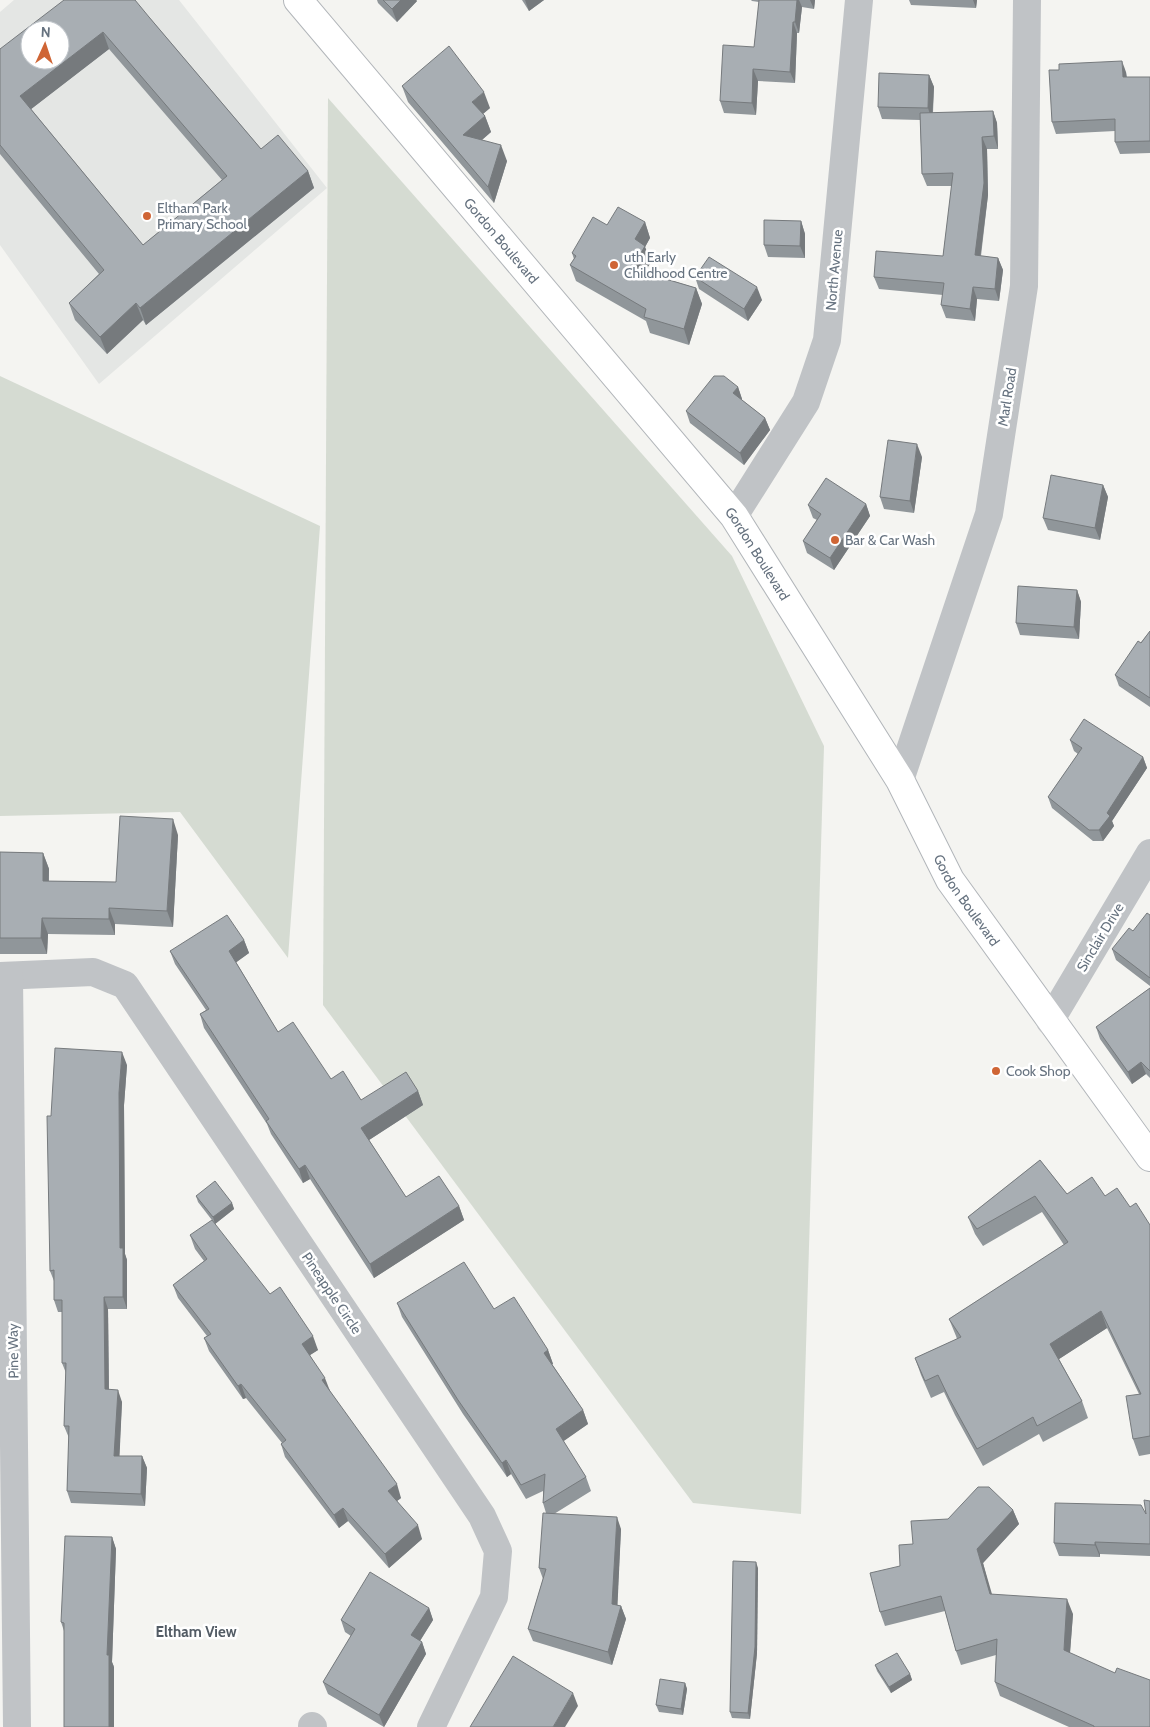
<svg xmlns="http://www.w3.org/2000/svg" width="1150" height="1727" viewBox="0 0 1150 1727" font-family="Cabin,sans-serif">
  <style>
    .built { fill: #e4e6e4; fill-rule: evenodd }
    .green { fill: #d5dbd2 }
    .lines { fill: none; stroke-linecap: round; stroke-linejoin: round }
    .secondary-casing { stroke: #b2b6ba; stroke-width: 30 }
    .street { stroke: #c0c3c6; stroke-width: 28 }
    .secondary { stroke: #fff; stroke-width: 28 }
    .wall { fill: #90969a; fill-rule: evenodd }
    .shaded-wall { fill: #767a7d }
    .building { fill: #a8aeb3; stroke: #767a7d; fill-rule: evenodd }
    .poi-dot { fill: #cf6535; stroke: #fff; stroke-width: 2 }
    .labels { text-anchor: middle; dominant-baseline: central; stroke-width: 5; stroke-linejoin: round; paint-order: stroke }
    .poi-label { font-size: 14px; fill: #66727f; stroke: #fff; text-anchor: start }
    .street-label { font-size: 14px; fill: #66727f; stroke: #fff }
    .neighbourhood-label { font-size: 15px; font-weight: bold; fill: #535c65; stroke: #fff }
  </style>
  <rect width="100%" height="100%" fill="#f4f4f1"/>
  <!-- built -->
  <path class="built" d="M14,0H179L327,188L99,384L0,245V12ZM30,30H60V60H30Z"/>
  <!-- green -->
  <g class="green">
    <polygon points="328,98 732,556 824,746 801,1514 693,1503 323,1005"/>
    <polygon points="0,376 320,526 288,958 180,812 0,816"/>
  </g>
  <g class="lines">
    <defs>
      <g id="secondary">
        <path id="s1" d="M298,0L734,516L900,780L950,880L1150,1157"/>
      </g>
    </defs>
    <!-- secondary casing -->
    <use href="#secondary" class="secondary-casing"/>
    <!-- street -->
    <g class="street">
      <polyline points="734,516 806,402 827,340 859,0"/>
      <polyline points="900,780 989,514 1024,286 1027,0"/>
      <polyline points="0,976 93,972 125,985 482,1516 498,1551 494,1597 431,1727"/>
      <polyline points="9,976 17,1727"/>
      <polyline points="1050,1021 1150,853"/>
      <polyline points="312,1726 313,1727"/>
    </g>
    <!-- secondary -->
    <use href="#secondary" class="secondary"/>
  </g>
  <!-- wall -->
  <g class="wall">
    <polygon points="377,0 416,0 417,1 397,22 378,3"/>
    <polygon points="522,0 544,0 529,11"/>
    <polygon points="751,0 815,0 814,9 802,7 799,33 797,33 795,83 758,81 756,115 724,113 720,101 754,47 759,2 752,1"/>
    <polygon points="909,0 977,0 976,8 911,5"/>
    <path d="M149,17L261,149L308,171L314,188L146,325L143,320L107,354L75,320L69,303L99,274L0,154V49ZM109,49L222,180L143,245L31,109Z"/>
    <polygon points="1126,72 1127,77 1150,77 1150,153 1120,154 1115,142 1115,131 1056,134 1052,122"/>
    <polygon points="929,75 934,87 933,113 993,111 997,123 998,149 987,149 988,195 981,256 998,258 1003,270 999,301 977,299 975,321 946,318 941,305 943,295 879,289 874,277 943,256 952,186 927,186 922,174 920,120 882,119 878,107"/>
    <polygon points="402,86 490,108 483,114 485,116 491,132 482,140 507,161 494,203 408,102"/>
    <polygon points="801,221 805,234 805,258 768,257 764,245"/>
    <polygon points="645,222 650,238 645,247 651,262 644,272 696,288 702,304 689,345 650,333 646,321 576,281 570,265 574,259 572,253 607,225"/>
    <polygon points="695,277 762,300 748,321 699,289"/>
    <polygon points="738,387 742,399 742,400 765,418 770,430 744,465 690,423 686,411"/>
    <polygon points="922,457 914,513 884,509 880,497"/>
    <polygon points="1103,485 1108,497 1100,540 1048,530 1043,518"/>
    <polygon points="866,504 870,516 834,570 807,553 803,541 817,520 813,518 808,505"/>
    <polygon points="1077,590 1081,602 1079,639 1020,635 1016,623"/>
    <polygon points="1150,631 1150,707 1119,686 1115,675"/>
    <polygon points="1070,740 1143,757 1147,768 1112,821 1114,826 1103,841 1093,841 1052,808 1048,797 1078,754 1074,751"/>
    <polygon points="178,835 173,927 115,924 115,935 48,934 47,954 0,954 0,852 43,853 49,869 49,881 116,882"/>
    <polygon points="1150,915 1150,986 1116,960 1112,949 1133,931"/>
    <polygon points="244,940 249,953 236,962 278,1032 331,1079 361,1100 418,1091 423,1105 369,1140 406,1197 459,1206 464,1220 374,1278 310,1179 303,1183 271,1134 267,1124 204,1028 200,1014 206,1010 175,964 170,951"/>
    <polygon points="1150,988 1150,1078 1146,1074 1132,1084 1100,1039 1096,1027"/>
    <polygon points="127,1065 124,1105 125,1254 127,1260 127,1309 108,1309 109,1390 122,1402 119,1456 142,1456 147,1468 145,1506 71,1503 67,1491 69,1438 64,1426 66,1373 62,1363 62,1312 58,1312 54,1300 54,1281 50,1271 51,1116"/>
    <polygon points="1040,1160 1067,1194 1105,1196 1130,1207 1150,1225 1150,1454 1139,1456 1133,1439 1139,1394 1107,1328 1059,1359 1082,1401 1088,1418 1043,1442 1039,1434 983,1466 955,1415 944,1392 931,1398 921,1375 915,1358 957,1339 956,1336 949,1319 1064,1245 1042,1212 983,1246 975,1234 968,1217"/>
    <polygon points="196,1196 232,1203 234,1209 215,1224 198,1202"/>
    <polygon points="190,1235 270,1294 318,1350 310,1355 330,1391 401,1498 397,1501 422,1539 389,1568 348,1521 339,1528 285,1457 281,1444 282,1443 246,1398 243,1399 209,1351 204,1338 207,1336 178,1298 173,1285 204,1261 195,1249"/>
    <polygon points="397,1303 494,1309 548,1350 553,1364 552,1364 583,1410 588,1424 563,1441 586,1477 591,1491 554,1514 621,1529 617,1605 621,1606 626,1619 612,1665 533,1641 528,1629 543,1579 539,1568 546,1513 543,1503 543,1491 526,1499 511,1474 507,1477 463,1414 402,1317"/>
    <polygon points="1150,1501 1150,1556 1100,1554 1100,1557 1059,1556 1054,1543 1146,1514"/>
    <polygon points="1013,1510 1019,1524 983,1563 991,1594 1073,1614 1070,1653 1150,1727 1069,1727 1000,1696 995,1682 996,1655 961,1665 956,1651 945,1611 885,1626 880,1612 900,1566 913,1544 948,1519"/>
    <polygon points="112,1537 116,1549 112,1662 114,1667 64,1631 61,1622"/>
    <polygon points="758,1568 757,1653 750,1719 732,1718 730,1712"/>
    <polygon points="429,1608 433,1620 420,1641 422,1642 426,1654 384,1727 328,1694 323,1682 351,1636 345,1632 341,1620"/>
    <polygon points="875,1665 910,1674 912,1680 891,1693 877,1671"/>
    <polygon points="685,1683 687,1689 683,1715 659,1712 656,1705"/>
  </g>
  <!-- shaded-wall -->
  <g class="shaded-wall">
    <polygon points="401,0 416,0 417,1 397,22 392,9"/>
    <polygon points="525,0 544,0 529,11"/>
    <polygon points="797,0 799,0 802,7 799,33 795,22"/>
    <polygon points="810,0 815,0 814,9"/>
    <polygon points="973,0 977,0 976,8"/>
    <polygon points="793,22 797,33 795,83 790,72"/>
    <polygon points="103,32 109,49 26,113 20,96"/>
    <polygon points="1122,61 1126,72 1127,89 1123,77"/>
    <polygon points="753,69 758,81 756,115 752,103"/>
    <polygon points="929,75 934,87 932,121 928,108"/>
    <polygon points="484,92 490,108 478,118 472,102"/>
    <polygon points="993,111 997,123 998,149 994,136"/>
    <polygon points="485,116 491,132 469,151 463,135"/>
    <polygon points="982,137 987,149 988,195 979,267 975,255"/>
    <polygon points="501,145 507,161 494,203 488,187"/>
    <polygon points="308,171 314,188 146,325 140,308"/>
    <polygon points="801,221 805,234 805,258 800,246"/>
    <polygon points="645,222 650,238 645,247 651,262 637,285 632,269 635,239"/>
    <polygon points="998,258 1003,270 999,301 995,289"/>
    <polygon points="757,287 762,300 748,321 744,309"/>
    <polygon points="973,287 977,299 975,321 970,309"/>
    <polygon points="696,288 702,304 689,345 684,329"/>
    <polygon points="136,303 143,320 107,354 100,337"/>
    <polygon points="738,387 742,399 738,405 733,393"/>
    <polygon points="765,418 770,430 744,465 740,453"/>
    <polygon points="917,444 922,457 914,513 910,501"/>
    <polygon points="1103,485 1108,497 1100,540 1095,528"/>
    <polygon points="866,504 870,516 834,570 830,558"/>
    <polygon points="1077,590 1081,602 1079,639 1074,627"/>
    <polygon points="1143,757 1147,768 1112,821 1114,826 1103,841 1099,830 1107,813"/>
    <polygon points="173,819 178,835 173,927 167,911"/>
    <polygon points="43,853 49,869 48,897 43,881"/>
    <polygon points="109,908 115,924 115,935 109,919"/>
    <polygon points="42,918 48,934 47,954 41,938"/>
    <polygon points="244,940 249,953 234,964 229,951"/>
    <polygon points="122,1052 127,1065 124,1105 125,1254 127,1260 127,1309 123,1297 120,1248 119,1093"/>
    <polygon points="1141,1062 1146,1074 1132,1084 1128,1072"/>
    <polygon points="418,1091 423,1105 366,1142 361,1128"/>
    <polygon points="305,1165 310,1179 303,1183 299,1169"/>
    <polygon points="232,1203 234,1209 215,1224 213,1217"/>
    <polygon points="459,1206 464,1220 374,1278 370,1264"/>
    <polygon points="104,1297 108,1309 109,1401 105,1389"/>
    <polygon points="1101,1311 1107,1328 1056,1361 1050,1344"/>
    <polygon points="313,1336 318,1350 307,1357 302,1344"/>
    <polygon points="548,1350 553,1364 549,1366 544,1353"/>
    <polygon points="325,1378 330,1391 327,1394 322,1380"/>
    <polygon points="241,1384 246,1398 243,1399 238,1386"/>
    <polygon points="118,1390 122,1402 119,1468 114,1456"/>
    <polygon points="583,1410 588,1424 561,1443 556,1429"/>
    <polygon points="142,1456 147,1468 145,1506 141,1494"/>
    <polygon points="506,1460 511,1474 507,1477 502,1463"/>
    <polygon points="397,1484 401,1498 393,1504 388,1491"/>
    <polygon points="343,1508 348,1521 339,1528 334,1515"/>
    <polygon points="1013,1510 1019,1524 983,1563 996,1608 990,1594 977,1549"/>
    <polygon points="617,1517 621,1529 617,1616 612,1604"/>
    <polygon points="418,1525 422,1539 389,1568 385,1554"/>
    <polygon points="112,1537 116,1549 112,1662 114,1667 114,1727 109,1727 107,1655"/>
    <polygon points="1095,1542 1100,1554 1100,1557 1095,1545"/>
    <polygon points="756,1562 758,1568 757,1653 750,1719 748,1713"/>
    <polygon points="1067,1599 1073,1614 1069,1665 1064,1650"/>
    <polygon points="621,1606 626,1619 612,1665 608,1652"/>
    <polygon points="429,1608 433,1620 416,1647 411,1635"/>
    <polygon points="422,1642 426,1654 384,1727 379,1715"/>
    <polygon points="910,1674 912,1680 891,1693 889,1687"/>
    <polygon points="685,1683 687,1689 683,1715 681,1709"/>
    <polygon points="573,1693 578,1706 565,1727 553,1727"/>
  </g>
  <!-- building -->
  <g class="building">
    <path d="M64,0H135L149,17L261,149L278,135L308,171L140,308L136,303L100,337L69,303L104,270L0,145V49ZM30,30H60V60H30ZM103,32L227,176L143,245L20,96Z"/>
    <polygon points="383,0 401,0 392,9"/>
    <polygon points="759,0 797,0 795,22 793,22 790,72 753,69 752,103 720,101 723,45 754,47"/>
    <polygon points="449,46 484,92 472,102 485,116 463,135 501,145 488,187 402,86"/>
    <polygon points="1122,61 1123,77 1150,77 1150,141 1115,142 1115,119 1052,122 1049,70 1059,70 1059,64"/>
    <polygon points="879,73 929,75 928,108 878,107"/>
    <polygon points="993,111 994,136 982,137 984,183 975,255 998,258 995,289 973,287 970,309 941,305 944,283 874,277 876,251 943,256 953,173 922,174 920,113"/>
    <polygon points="618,207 645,222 635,239 645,246 632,269 696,288 684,329 644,317 646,309 570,265 576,256 572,253 593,217 607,225"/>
    <polygon points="764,220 801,221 800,246 764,245"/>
    <polygon points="709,257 757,287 744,309 695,277"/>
    <polygon points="714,376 724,376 738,387 733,393 765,418 740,453 686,411"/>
    <polygon points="888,440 917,444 910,501 880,497"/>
    <polygon points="1051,475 1103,485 1095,528 1043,518"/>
    <polygon points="826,478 866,504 830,558 803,541 821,514 808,505"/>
    <polygon points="1018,586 1077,590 1074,627 1016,623"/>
    <polygon points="1150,631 1150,698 1115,675 1138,641 1141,643"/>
    <polygon points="1084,719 1143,757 1107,813 1110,816 1099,830 1089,830 1048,797 1082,748 1070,740"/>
    <polygon points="120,816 173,819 167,911 109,908 109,919 42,918 41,938 0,938 0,852 43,853 43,881 116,882"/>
    <polygon points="1147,913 1150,915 1150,978 1112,949 1129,928 1133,931"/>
    <polygon points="227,915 244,940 229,951 278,1032 293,1022 331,1079 343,1071 361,1100 406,1072 418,1091 361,1128 406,1197 439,1176 459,1206 370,1264 305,1165 299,1169 266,1121 269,1119 200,1014 209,1009 170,951"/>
    <polygon points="1150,988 1150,1071 1141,1062 1128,1072 1096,1027"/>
    <polygon points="55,1048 122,1052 119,1093 120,1248 123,1248 123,1297 104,1297 105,1389 118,1390 114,1456 142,1456 141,1494 67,1491 69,1426 64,1426 66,1363 62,1363 62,1300 54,1300 54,1270 50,1271 47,1116 51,1116"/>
    <polygon points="1040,1160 1067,1194 1092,1177 1105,1196 1117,1188 1130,1207 1136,1203 1150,1225 1150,1436 1133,1439 1126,1396 1141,1394 1101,1311 1050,1344 1082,1401 1037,1426 1033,1417 977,1449 949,1398 938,1375 925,1381 915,1358 961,1337 949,1319 1068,1242 1035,1196 977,1229 968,1217"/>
    <polygon points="215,1181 232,1203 213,1217 196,1196"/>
    <polygon points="212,1220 270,1294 280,1287 313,1336 302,1344 325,1378 322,1380 397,1484 388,1491 418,1525 385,1554 343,1508 334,1515 281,1444 286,1440 241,1384 238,1386 204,1338 211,1334 173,1285 207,1259 190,1235"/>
    <polygon points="464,1262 494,1309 514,1297 548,1350 544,1353 583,1410 556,1429 586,1477 543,1503 545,1474 521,1485 506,1460 502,1463 458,1400 397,1303"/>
    <polygon points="978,1487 989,1487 1013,1510 977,1549 990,1594 1067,1599 1064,1650 1115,1673 1117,1668 1150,1680 1150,1727 1094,1727 1094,1726 995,1682 997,1639 956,1651 941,1596 880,1612 870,1573 900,1566 899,1545 913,1544 911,1521 948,1519"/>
    <polygon points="1144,1500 1150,1501 1150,1544 1095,1542 1095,1545 1054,1543 1055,1503 1141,1505 1146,1514"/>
    <polygon points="543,1513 617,1517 612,1604 621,1606 608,1652 528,1629 546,1569 539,1568"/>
    <polygon points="65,1536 112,1537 107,1655 109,1655 109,1727 64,1727 64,1623 61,1622"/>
    <polygon points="733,1561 756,1562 755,1647 748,1713 730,1712"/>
    <polygon points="370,1572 429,1608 411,1635 422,1642 379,1715 323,1682 355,1629 341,1620"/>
    <polygon points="897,1653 910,1674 889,1687 875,1665"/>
    <polygon points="513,1656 573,1693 553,1727 470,1727"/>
    <polygon points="660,1679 685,1683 681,1709 656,1705"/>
  </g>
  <!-- markers -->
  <g class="poi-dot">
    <circle cx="147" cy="216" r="5"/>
    <circle cx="614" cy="265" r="5"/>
    <circle cx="835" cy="540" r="5"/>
    <circle cx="996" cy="1071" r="5"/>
  </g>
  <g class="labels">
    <!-- poi labels -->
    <g class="poi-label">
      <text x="157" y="208">Eltham Park<tspan x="157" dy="16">Primary School</tspan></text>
      <text x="624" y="257">uth Early<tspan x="624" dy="16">Childhood Centre</tspan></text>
      <text x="845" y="540">Bar &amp; Car Wash</text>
      <text x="1006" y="1071">Cook Shop</text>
    </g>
    <!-- street labels -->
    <g class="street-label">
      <text stroke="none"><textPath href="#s1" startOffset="315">Gordon Boulevard</textPath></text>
      <text transform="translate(834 270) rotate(-85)">North Avenue</text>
      <text transform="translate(1007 397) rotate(-81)">Marl Road</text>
      <text stroke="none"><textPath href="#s1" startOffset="720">Gordon Boulevard</textPath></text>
      <text stroke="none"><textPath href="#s1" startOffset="1125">Gordon Boulevard</textPath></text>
      <text transform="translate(1100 937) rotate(-59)">Sinclair Drive</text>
      <text transform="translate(332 1293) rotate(56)">Pineapple Circle</text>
      <text transform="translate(13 1351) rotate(-91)">Pine Way</text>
    </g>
    <!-- neighbourhood labels -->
    <g class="neighbourhood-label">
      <text x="196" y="1632">Eltham View</text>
    </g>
  </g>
  <!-- north arrow -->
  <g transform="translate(45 45) rotate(3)"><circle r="24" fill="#ffffff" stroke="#c2c7cc"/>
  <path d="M0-4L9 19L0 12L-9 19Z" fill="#cf6535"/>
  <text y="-8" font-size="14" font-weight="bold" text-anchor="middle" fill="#66727f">N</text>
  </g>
</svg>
